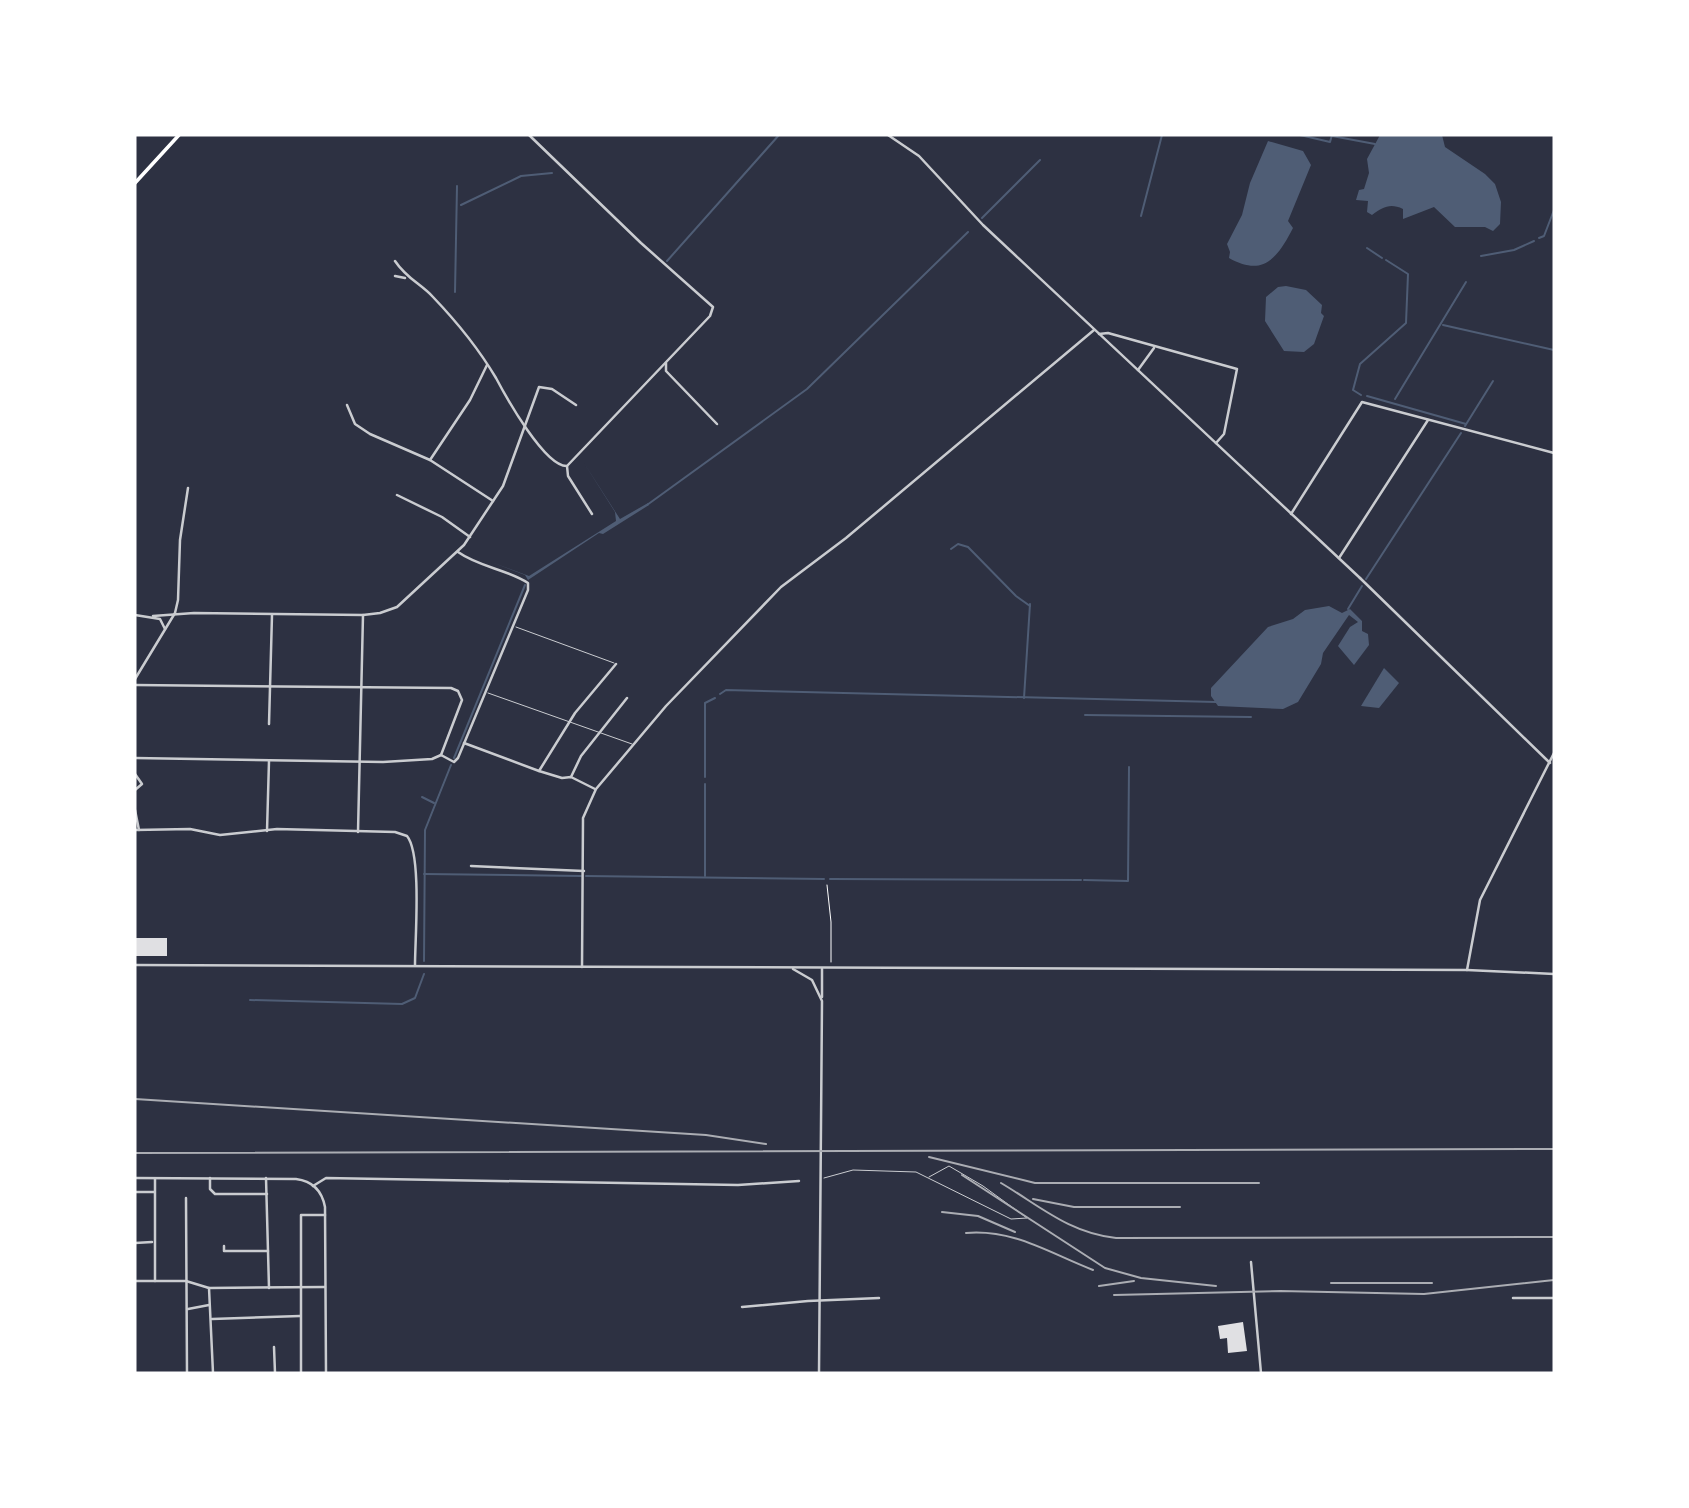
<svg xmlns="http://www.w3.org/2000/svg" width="1689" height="1508" viewBox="0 0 1689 1508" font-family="'Open Sans',sans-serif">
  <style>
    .water { fill: #4f5d75 }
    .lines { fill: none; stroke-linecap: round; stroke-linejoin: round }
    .stream { stroke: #4f5d75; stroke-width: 2 }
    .building { fill: #e0e0e3 }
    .path { stroke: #fff; stroke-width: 1 }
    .service { stroke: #caccd0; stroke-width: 1 }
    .minor { stroke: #caccd0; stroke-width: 2.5 }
    .tertiary { stroke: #caccd0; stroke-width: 2.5 }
    .secondary { stroke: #fff; stroke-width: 3.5 }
    .rail { stroke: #abadb3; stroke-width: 2 }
  </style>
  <rect width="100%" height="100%" fill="#2d3142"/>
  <!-- water -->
  <g class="water">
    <path d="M1380,135H1442L1445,147L1485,174L1495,184L1501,202L1500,224L1493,231L1485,227H1455L1434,207L1403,219V209C1390,203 1383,207 1372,215L1367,212L1368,201L1356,200L1359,190L1364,189L1369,173L1367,159Z"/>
    <path d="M1268,141L1303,151L1311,165L1288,221L1293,228C1277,259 1263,277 1229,258L1230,252L1227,244L1242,215L1250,183Z"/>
    <polygon points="1286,286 1306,290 1322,305 1321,313 1324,316 1314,344 1304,352 1284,351 1265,321 1266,297 1278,287"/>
    <polygon points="584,463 620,519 648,503 649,505 603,534 599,533 528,580 525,575 491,562 529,576 616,521 615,512"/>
    <polygon points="1329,606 1342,613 1350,609 1362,621 1362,631 1368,634 1369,645 1354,665 1338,646 1350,627 1358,622 1349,615 1323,653 1321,664 1298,702 1283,709 1218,706 1211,696 1211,688 1268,627 1293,619 1305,610"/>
    <polygon points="1384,668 1399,683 1379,708 1361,706"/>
  </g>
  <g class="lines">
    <!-- stream -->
    <g class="stream">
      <polyline points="1300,135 1330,142 1332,135"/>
      <polyline points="1332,136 1375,144"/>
      <polyline points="461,205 521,176 552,173"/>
      <polyline points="1141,216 1162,135"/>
      <polyline points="982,218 1040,160"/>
      <polyline points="1539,238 1544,236 1554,210"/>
      <polyline points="1367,248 1382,258"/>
      <polyline points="1481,256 1514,250 1534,241"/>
      <polyline points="667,261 779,135"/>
      <polyline points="455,292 457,186"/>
      <polyline points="1443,325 1554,350"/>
      <polyline points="1361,395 1353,390 1360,364 1406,323 1408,274 1386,260"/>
      <polyline points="1367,396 1466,424"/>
      <polyline points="1395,399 1466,282"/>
      <polyline points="1465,426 1493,381"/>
      <polyline points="647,505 807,389 968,232"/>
      <polyline points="951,549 958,544 968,547 1016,596 1030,606"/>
      <polyline points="1366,579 1461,433"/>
      <polyline points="1348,609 1362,586"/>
      <polyline points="720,694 726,690 1216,702"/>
      <polyline points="1024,698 1030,604"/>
      <polyline points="1085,715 1251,717"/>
      <polyline points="454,758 525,585"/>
      <polyline points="705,777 705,703 715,698"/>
      <polyline points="705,784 705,876"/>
      <polyline points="422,797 434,803"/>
      <polyline points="424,874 581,876"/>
      <polyline points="586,876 824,879"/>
      <polyline points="830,879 1081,880"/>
      <polyline points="1084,880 1128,881 1129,767"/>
      <polyline points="424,961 425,830 451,765"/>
      <polyline points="250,1000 402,1004 415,998 424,974"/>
    </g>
  </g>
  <!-- building -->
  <g class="building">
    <rect x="135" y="938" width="32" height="18"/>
    <polygon points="1243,1322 1247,1351 1228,1353 1227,1338 1220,1339 1218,1326"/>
  </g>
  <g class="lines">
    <!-- path -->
    <polyline class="path" points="827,885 831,922 831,962"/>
    <!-- service -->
    <g class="service">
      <polyline points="516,627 614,663"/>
      <polyline points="488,693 632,744"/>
      <polyline points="824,1178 853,1170 916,1172 1011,1219 1027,1218 983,1186 949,1166 929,1177"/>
    </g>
    <!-- minor -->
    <g class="minor">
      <polyline points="529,135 641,243 713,307 710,316 567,466"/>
      <path d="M395,261C407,279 420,283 433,297C455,320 480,351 496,378C506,397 545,467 567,466L568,476L592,514"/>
      <polyline points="395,276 405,278"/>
      <polyline points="1099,334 1108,333 1237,369 1224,434 1216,443"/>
      <polyline points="666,363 666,371 717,424"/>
      <polyline points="1138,370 1154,348"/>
      <polyline points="347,405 355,424 370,434 430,460 493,501"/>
      <polyline points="430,460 470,400 487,365"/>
      <polyline points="397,495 442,517 470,537"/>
      <polyline points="1291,514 1362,402 1554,453"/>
      <polyline points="1339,558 1428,420"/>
      <polyline points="1360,578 1550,763"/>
      <polyline points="135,615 160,619 165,629"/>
      <polyline points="153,616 194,613 363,615 380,613 397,607 464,545 503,486 539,387 552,389 576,405"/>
      <polyline points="135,679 175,613 178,600 180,540 188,488"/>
      <polyline points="135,685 451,688 458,691 462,700 441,755"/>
      <polyline points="269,724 272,615"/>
      <polyline points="464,743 539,771 562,778 571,777 595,789"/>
      <path d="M441,755L454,762L458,758L528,590V583C506,569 479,567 458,552"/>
      <polyline points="135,758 383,762 432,759 441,755"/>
      <polyline points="539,771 575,713 616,664"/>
      <polyline points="135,774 142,784 135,790"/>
      <polyline points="571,777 581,756 627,698"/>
      <polyline points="135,810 139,830"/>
      <path d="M135,830L190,829L220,835L277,829L395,832L407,836C422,854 415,939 415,965"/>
      <polyline points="267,831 269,761"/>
      <polyline points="358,832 363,615"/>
      <polyline points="471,866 584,871"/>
      <polyline points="582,967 583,818 596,789 666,706 781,587 846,538 1094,330"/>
      <polyline points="1467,970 1480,900 1554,753"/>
      <polyline points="210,1178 210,1189 215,1194 267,1194"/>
      <polyline points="266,1178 269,1288"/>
      <polyline points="313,1186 326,1178 738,1185 799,1181"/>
      <polyline points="135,1192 154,1192"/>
      <polyline points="186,1198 187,1373"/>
      <polyline points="135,1243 152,1242"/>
      <polyline points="224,1246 224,1251 268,1251"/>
      <polyline points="1251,1262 1261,1373"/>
      <polyline points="135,1281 186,1281 209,1288 325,1287"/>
      <polyline points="155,1281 155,1179"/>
      <polyline points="209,1288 213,1373"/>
      <polyline points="1513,1298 1554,1298"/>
      <polyline points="742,1307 808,1301 879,1298"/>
      <polyline points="188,1309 209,1305"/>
      <polyline points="212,1319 300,1316"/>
      <polyline points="274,1347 275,1373"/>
      <polyline points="301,1373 301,1215 325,1215"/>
    </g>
    <!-- tertiary -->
    <g class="tertiary">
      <polyline points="888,135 919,156 983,225 1360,578"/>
      <polyline points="135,965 1467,970 1554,974"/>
      <polyline points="793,969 812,980 822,1001 819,1373"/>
      <polyline points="822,969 822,997"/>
      <path d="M135,1178L296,1179C312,1181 322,1191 325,1207L326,1373"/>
    </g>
    <!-- secondary -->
    <polyline class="secondary" points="135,183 179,135"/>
    <!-- rail -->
    <g class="rail">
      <polyline points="135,1099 706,1135 766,1144"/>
      <polyline points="135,1153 1554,1149"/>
      <polyline points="929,1157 1035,1183 1259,1183"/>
      <polyline points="962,1175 1105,1268 1141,1278 1216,1286"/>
      <path d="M1001,1183C1040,1206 1069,1233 1116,1238L1554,1237"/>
      <polyline points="1033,1199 1074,1207 1180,1207"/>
      <polyline points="942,1212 978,1216 1015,1232"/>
      <path d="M966,1233C1014,1229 1049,1253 1093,1270"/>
      <polyline points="1331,1283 1432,1283"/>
      <polyline points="1099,1286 1134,1281"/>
      <polyline points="1114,1295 1280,1291 1424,1294 1554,1280"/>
    </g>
  </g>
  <!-- border -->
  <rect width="1689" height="1508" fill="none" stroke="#ffffff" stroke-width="273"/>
</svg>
